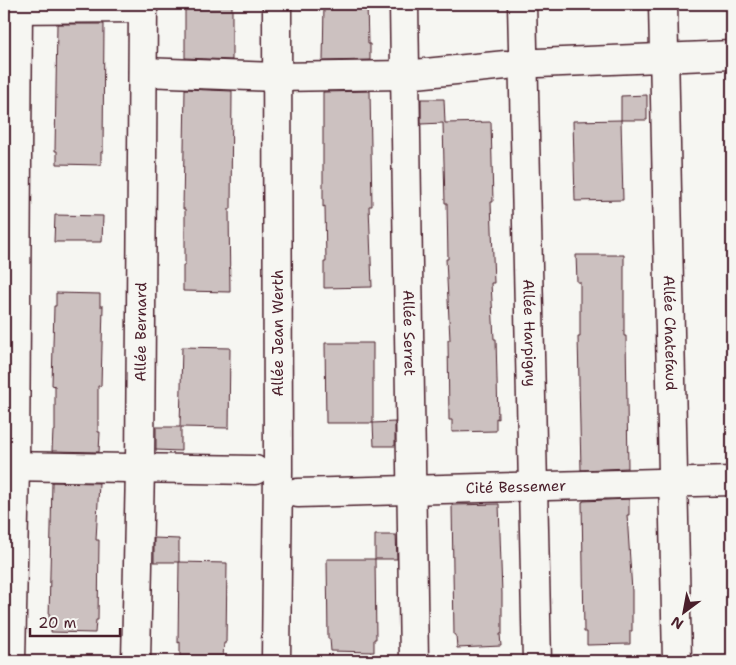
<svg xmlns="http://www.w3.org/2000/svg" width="736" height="665" viewBox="0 0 736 665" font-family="'Shantell Sans',sans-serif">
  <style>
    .building { fill: #ccc1c0; stroke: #4a1f2b }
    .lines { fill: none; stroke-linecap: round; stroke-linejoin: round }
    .street-casing { stroke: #4a1f2b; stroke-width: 31 }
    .street { stroke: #f6f6f2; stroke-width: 28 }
    .labels { text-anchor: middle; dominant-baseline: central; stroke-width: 5; stroke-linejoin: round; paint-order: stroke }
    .street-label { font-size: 15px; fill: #4a1f2b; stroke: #f6f6f2 }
  </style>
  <rect width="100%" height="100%" fill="#f6f6f2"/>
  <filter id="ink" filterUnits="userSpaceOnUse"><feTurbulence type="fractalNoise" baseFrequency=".02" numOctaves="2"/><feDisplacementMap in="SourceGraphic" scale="10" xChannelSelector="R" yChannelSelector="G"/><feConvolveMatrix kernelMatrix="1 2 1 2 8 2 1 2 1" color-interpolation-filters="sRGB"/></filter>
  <g filter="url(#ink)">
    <!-- building -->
    <g class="building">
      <polygon points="185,4 232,4 232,60 185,58"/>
      <polygon points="324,4 367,4 368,44 370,44 370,60 323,61"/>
      <polygon points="57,24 104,24 103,152 101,152 101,165 57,164 57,151 55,151"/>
      <polygon points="185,89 232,91 231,209 229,209 230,292 183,291 183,265 185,265 185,209 183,209"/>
      <polygon points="370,91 372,206 369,206 372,287 324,288 324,262 326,262 325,206 323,207 323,92"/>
      <polygon points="647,95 647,120 621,120 621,96"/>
      <polygon points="421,99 444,99 445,123 491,122 493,202 491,202 494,283 491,283 494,339 496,339 498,419 496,418 496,431 452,432 452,420 449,420 448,340 450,340 446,259 448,259 447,203 445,203 443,123 421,124"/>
      <polygon points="621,120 623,200 575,201 573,121"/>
      <polygon points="55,215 103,216 102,242 54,242"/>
      <polygon points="576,255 624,255 624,336 626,336 628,468 581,470 578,337 580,337 580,282 577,282"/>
      <polygon points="56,293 100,294 100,306 103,306 101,386 98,386 98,432 100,432 99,452 52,451 53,431 55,431 55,386 52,385 54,306 56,306"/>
      <polygon points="325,343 373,343 373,423 326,423"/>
      <polygon points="182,347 230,348 229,428 181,427 181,451 156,450 156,427 180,427"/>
      <polygon points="395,422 395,446 374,446 373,423"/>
      <polygon points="52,482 99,483 96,540 99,540 98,620 96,620 95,633 51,632 52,620 49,619"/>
      <polygon points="629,499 629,515 627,515 632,591 632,631 630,631 630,644 587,645 587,632 584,632 582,502 583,502 583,501"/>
      <polygon points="499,504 502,594 502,634 500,634 501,646 457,648 456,635 454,635 452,505"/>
      <polygon points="375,535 396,535 397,559 375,559 376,639 374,639 374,652 331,651 330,639 328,639 327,559 375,559"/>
      <polygon points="154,538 179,539 179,562 154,562"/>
      <polygon points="179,562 227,563 226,643 224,643 223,656 180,656 180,642 178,643"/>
    </g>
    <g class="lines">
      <defs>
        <g id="street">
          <path id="s1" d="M404,4L414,661"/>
          <path id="s2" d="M522,4L537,661"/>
          <path id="s3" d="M663,4L677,661"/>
          <polyline points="4,9 143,8"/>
          <polyline points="538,63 732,55"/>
          <polyline points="143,72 277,77 405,75 506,65"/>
          <polyline points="4,466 255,470"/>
          <path id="s4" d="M298,493L732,481"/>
          <polyline points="11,661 15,466 18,4"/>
          <path id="s5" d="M136,661L140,468L143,4"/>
          <polyline points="276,661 278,470 277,4"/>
        </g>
      </defs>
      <!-- street casing -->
      <use href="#street" class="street-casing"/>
      <!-- street -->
      <use href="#street" class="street"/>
    </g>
  </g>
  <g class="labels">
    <!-- street labels -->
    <g class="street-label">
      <text stroke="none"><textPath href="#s1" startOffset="329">Allée Serret</textPath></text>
      <text stroke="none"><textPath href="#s2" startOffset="329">Allée Harpigny</textPath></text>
      <text stroke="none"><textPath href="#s5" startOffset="329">Allée Bernard</textPath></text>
      <text transform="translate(278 333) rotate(-90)">Allée Jean Werth</text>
      <text stroke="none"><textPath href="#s3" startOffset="329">Allée Chatefaud</textPath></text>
      <text stroke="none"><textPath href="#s4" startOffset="218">Cité Bessemer</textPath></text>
    </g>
  </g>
  <!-- margin -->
  <rect width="736" height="665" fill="none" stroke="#f6f6f2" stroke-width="20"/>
  <rect x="10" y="10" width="716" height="645" fill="none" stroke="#4a1f2b" stroke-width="2" filter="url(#ink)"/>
  <!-- north arrow -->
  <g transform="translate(684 612) rotate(212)" stroke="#f6f6f2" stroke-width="4" paint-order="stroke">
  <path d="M0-4L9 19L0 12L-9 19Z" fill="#4a1f2b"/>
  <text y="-8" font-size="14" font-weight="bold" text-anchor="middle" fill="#4a1f2b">N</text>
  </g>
  <!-- scale -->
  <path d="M30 628v8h90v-8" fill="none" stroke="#4a1f2b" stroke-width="2.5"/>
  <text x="38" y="628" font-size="15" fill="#4a1f2b" stroke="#f6f6f2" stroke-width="4" paint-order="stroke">20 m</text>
</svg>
